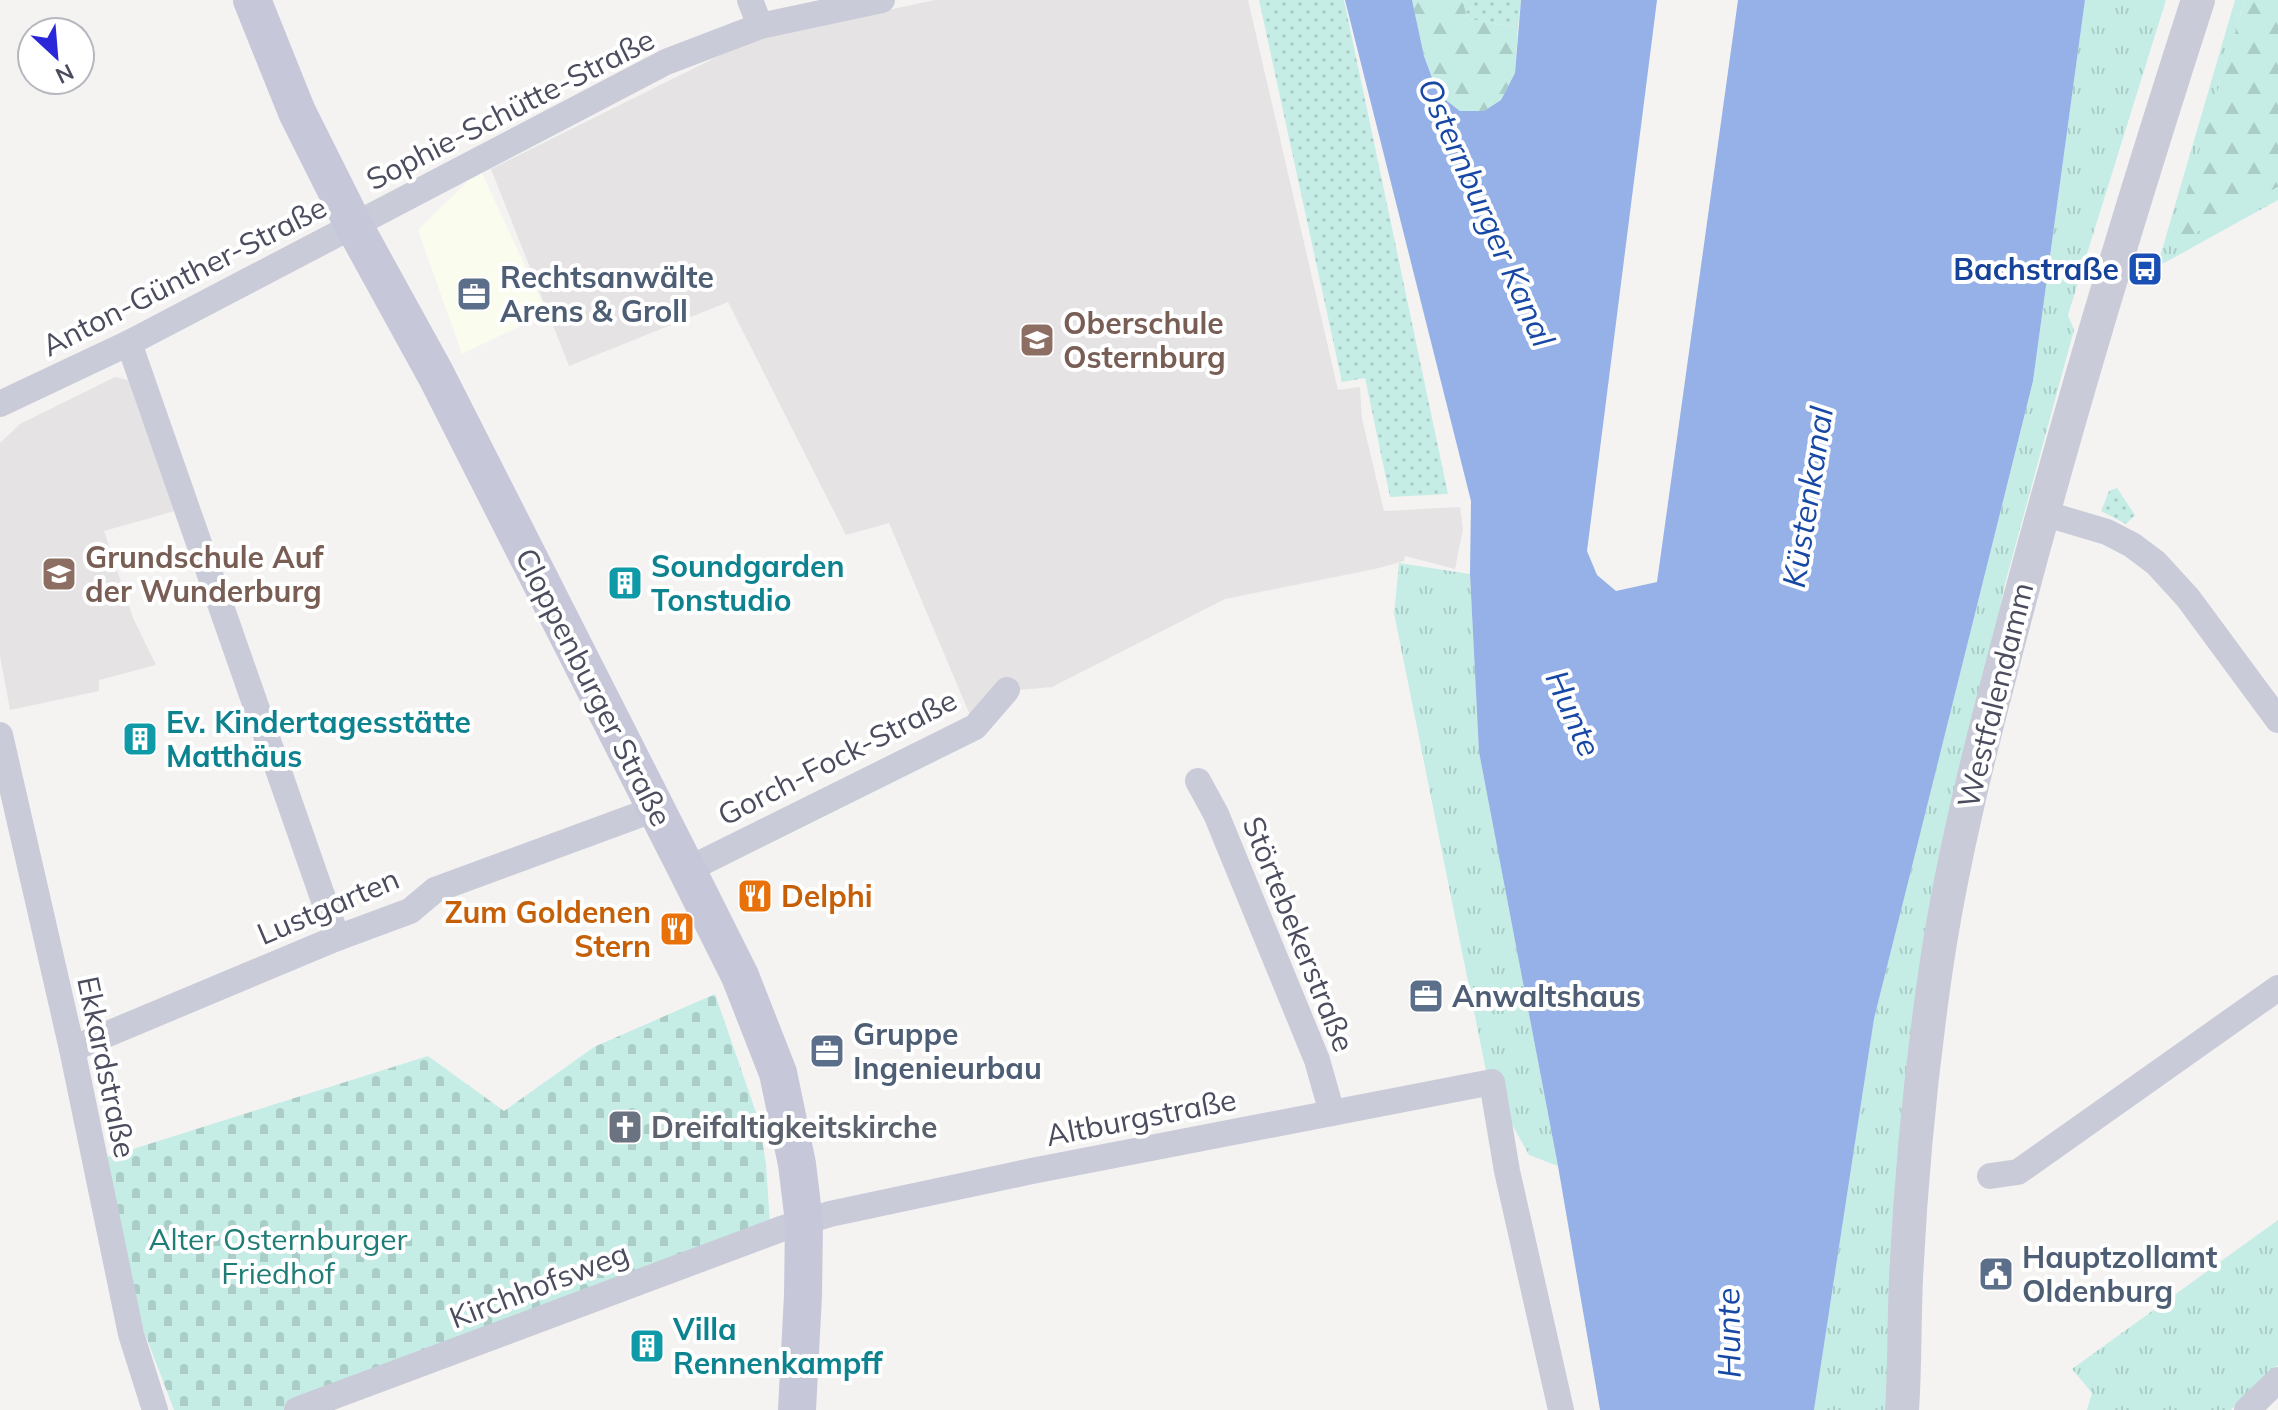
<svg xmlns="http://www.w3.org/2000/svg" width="2278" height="1410" viewBox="0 0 2278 1410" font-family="Mulish,sans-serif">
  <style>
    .commercial { fill: #fafcee }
    .education { fill: #e5e3e3 }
    .grass { fill: url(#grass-dots) }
    .forest { fill: url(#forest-firs) }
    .cemetery { fill: url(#cemetery-stones) }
    .park { fill: url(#park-tufts) }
    .water { fill: #95b1e7 }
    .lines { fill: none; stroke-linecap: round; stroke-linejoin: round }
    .minor { stroke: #cacbd8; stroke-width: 26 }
    .tertiary { stroke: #cacbd8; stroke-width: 34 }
    .secondary { stroke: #c6c7d9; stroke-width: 38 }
    .labels { text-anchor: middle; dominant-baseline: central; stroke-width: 8; stroke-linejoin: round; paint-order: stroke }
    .street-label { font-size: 30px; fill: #4b4c5e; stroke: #fff }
    .transit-label { font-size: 30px; font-weight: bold; fill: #164399; stroke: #fff; text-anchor: end }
    .service-label { font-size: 30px; font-weight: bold; fill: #4e5e75; stroke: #fff; text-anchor: start }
    .education-label { font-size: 30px; font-weight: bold; fill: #785e54; stroke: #fff; text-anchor: start }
    .culture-label { font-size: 30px; font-weight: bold; fill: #0d838f; stroke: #fff; text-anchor: start }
    .food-label { font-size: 30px; font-weight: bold; fill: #c56008; stroke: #fff; text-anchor: start }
    .worship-label { font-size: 30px; font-weight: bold; fill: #5b616d; stroke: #fff; text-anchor: start }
    .park-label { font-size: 30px; fill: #1e7d77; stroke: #fff }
    .water-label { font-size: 32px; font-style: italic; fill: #1748a5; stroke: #fff }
  </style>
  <defs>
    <pattern id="grass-dots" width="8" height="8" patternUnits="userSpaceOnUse" patternTransform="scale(2)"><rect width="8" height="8" fill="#c5ede6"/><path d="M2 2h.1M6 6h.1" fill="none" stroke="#abcdc8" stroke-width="1.8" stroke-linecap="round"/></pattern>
    <pattern id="forest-firs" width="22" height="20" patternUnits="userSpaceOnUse" patternTransform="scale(2)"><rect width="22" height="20" fill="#c5ede6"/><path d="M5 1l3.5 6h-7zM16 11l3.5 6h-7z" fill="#abcdc8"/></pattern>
    <pattern id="cemetery-stones" width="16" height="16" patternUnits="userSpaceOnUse" patternTransform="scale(2)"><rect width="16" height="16" fill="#c5ede6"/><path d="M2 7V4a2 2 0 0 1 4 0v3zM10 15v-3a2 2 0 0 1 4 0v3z" fill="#abcdc8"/></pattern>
    <pattern id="park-tufts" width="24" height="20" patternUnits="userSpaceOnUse" patternTransform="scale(2)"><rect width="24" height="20" fill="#c5ede6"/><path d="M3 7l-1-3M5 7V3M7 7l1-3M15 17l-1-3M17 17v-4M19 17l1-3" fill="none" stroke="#abcdc8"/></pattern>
  </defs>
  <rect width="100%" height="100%" fill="#f4f3f2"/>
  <!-- commercial -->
  <polygon class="commercial" points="480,169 547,313 462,354 418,230"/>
  <!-- education -->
  <g class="education">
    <polygon points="935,0 1248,0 1338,390 1360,387 1362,419 1384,511 1460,507 1463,529 1455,569 1405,556 1404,561 1375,569 1225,599 1052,687 1007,691 975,727 889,523 846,535 728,302 569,366 491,169 753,39"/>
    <polygon points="115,377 128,380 175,511 104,531 133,618 156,665 99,680 99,691 10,710 0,656 0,443 20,424"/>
  </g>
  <!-- grass -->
  <g class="grass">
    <polygon points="1259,0 1344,0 1448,494 1390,497 1365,378 1342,382"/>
    <polygon points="1463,0 1521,0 1518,27 1467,19"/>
    <polygon points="2117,488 2135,515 2126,524 2101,511 2109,491"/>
  </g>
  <!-- forest -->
  <g class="forest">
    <polygon points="1412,0 1463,0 1467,19 1518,27 1515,73 1501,100 1484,111 1460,111 1438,94 1424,56"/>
    <polygon points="2245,0 2278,0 2278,187 2169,248"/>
  </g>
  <!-- cemetery -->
  <polygon class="cemetery" points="715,994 759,1121 766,1164 770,1224 568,1299 284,1410 174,1410 142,1326 95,1161 428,1056 504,1111 594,1047"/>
  <!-- park -->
  <g class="park">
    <polygon points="2085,0 2166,0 2068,315 2074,330 2005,584 1919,990 1886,1410 1814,1410 1874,1019 2033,381"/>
    <polygon points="2235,0 2245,0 2170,247 2278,187 2278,200 2157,267"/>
    <polygon points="1399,563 1470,574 1479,752 1558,1166 1529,1155 1488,1081 1394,613"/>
    <polygon points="2278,1220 2278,1365 2231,1410 2087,1410 2092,1393 2072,1369"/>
  </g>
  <!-- water -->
  <polygon class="water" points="1345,0 1412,0 1424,56 1438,94 1460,111 1484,111 1501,100 1515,73 1521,0 1657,0 1587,551 1597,575 1616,591 1657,582 1738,0 2085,0 2033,381 1874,1019 1814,1410 1600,1410 1558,1166 1479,752 1470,574 1471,501"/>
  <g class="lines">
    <!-- minor -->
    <g class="minor">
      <polyline points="750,0 760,26"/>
      <polyline points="129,343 337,938"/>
      <polyline points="0,404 129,343 666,62 760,26 882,0"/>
      <polyline points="2043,513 2107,532 2132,545 2156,563 2188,598 2278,720"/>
      <polyline points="0,735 72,1049 131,1334 155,1410"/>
      <polyline points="1198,781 1216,814 1317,1060 1332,1113"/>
      <polyline points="687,870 975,727 1007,690"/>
      <polyline points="72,1049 337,938 410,911 435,890 655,809"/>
      <polyline points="1990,1176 2018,1172 2278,988"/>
      <polyline points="297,1410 781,1229 830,1214 1032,1171 1492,1082 1507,1171 1561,1410"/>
      <polyline points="2247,1410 2278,1380"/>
    </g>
    <!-- tertiary -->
    <path class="tertiary" d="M1902,1410C1905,1366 1904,1323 1906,1279C1911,1175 1921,1071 1936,968C1954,846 1986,726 2018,606C2072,402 2133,201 2198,0"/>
    <!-- secondary -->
    <polyline class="secondary" points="252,0 297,112 354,226 436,375 687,870 740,976 778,1073 797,1164 804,1222 803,1295 797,1410"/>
  </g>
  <!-- icons -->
  <defs>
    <symbol id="bus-square" viewBox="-11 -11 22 22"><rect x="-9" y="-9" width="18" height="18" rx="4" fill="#1a4fb4" stroke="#fff"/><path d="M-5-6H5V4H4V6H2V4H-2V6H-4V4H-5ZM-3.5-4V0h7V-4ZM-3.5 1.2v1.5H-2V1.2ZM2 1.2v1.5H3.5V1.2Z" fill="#fff"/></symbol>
    <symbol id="office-square" viewBox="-11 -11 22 22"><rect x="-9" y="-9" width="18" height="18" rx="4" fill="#5c6f8a" stroke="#fff"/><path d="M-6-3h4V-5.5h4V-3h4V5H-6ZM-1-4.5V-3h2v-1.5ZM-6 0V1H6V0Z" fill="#fff"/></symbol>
    <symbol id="school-square" viewBox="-11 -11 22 22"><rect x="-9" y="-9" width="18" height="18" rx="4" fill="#8d6e63" stroke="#fff"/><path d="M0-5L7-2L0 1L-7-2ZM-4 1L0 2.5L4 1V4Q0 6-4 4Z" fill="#fff"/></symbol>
    <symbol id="building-square" viewBox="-11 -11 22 22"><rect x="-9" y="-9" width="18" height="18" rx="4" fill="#0f9aa8" stroke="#fff"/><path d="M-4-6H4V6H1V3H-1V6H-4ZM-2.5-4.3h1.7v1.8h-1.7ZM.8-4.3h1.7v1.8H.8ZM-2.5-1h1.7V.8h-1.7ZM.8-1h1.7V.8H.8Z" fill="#fff"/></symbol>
    <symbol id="restaurant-square" viewBox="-11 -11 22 22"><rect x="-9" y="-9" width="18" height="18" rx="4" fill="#e8710a" stroke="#fff"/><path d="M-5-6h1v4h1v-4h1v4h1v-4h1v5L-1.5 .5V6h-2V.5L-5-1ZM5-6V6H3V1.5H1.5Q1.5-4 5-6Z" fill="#fff"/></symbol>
    <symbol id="church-square" viewBox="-11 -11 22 22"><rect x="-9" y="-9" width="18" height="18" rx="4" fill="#6b7280" stroke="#fff"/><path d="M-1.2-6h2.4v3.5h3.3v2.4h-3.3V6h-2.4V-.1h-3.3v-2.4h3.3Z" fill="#fff"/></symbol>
    <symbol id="civic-square" viewBox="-11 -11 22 22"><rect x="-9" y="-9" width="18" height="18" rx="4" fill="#5c6f8a" stroke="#fff"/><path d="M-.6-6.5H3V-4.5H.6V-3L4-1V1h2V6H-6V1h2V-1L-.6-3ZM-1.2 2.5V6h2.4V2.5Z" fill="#fff"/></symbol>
  </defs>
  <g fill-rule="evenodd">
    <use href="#bus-square" x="2125" y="249" width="40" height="40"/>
    <use href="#office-square" x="454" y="274" width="40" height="40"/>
    <use href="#school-square" x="1017" y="320" width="40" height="40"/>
    <use href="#school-square" x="39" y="554" width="40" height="40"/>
    <use href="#building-square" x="605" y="563" width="40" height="40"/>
    <use href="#building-square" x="120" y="719" width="40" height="40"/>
    <use href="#restaurant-square" x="735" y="876" width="40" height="40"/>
    <use href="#restaurant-square" x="657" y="909" width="40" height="40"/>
    <use href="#office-square" x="1406" y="976" width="40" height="40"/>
    <use href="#office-square" x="807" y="1031" width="40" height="40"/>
    <use href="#church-square" x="605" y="1107" width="40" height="40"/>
    <use href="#civic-square" x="1976" y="1254" width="40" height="40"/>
    <use href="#building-square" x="627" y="1326" width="40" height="40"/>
  </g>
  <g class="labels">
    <!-- street labels -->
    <g class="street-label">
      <text transform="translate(510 109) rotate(-27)">Sophie-Schütte-Straße</text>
      <text transform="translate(184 276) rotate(-27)">Anton-Günther-Straße</text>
      <text transform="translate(594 687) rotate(63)">Cloppenburger Straße</text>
      <text transform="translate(1995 695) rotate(-76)">Westfalendamm</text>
      <text transform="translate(837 757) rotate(-27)">Gorch-Fock-Straße</text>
      <text transform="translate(328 906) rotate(-23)">Lustgarten</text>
      <text transform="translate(1299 934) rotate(68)">Störtebekerstraße</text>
      <text transform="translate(107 1067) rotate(78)">Ekkardstraße</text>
      <text transform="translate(1141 1117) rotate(-11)">Altburgstraße</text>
      <text transform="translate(539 1285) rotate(-21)">Kirchhofsweg</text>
    </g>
    <!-- transit labels -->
    <g class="transit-label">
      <text x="2119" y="269">Bachstraße</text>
    </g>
    <!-- service labels -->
    <g class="service-label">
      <text x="500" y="277">Rechtsanwälte<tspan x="500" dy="34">Arens &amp; Groll</tspan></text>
      <text x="1452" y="996">Anwaltshaus</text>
      <text x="853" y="1034">Gruppe<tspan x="853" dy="34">Ingenieurbau</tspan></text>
      <text x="2022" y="1257">Hauptzollamt<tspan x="2022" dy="34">Oldenburg</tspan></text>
    </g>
    <!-- education labels -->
    <g class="education-label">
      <text x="1063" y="323">Oberschule<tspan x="1063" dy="34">Osternburg</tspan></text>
      <text x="85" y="557">Grundschule Auf<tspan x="85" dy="34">der Wunderburg</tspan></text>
    </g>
    <!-- culture labels -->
    <g class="culture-label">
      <text x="651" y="566">Soundgarden<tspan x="651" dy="34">Tonstudio</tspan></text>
      <text x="166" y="722">Ev. Kindertagesstätte<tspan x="166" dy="34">Matthäus</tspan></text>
      <text x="673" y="1329">Villa<tspan x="673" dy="34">Rennenkampff</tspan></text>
    </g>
    <!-- food labels -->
    <g class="food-label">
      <text x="781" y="896">Delphi</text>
      <text x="651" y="912" text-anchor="end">Zum Goldenen<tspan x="651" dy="34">Stern</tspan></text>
    </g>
    <!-- worship labels -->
    <g class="worship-label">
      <text x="651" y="1127">Dreifaltigkeitskirche</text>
    </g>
    <!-- park labels -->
    <g class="park-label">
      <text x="278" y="1239">Alter Osternburger<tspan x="278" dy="34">Friedhof</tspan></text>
    </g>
    <!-- water labels -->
    <g class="water-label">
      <text transform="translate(1487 212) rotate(66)">Osternburger Kanal</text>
      <text transform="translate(1807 497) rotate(-81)">Küstenkanal</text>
      <text transform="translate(1574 713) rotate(66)">Hunte</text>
      <text transform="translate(1728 1333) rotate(-91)">Hunte</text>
    </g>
  </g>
  <!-- north arrow -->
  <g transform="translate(56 56) rotate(154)"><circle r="38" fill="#ffffff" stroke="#b7b7bf" stroke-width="2"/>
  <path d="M0-6L14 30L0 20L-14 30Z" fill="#2927d9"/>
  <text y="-12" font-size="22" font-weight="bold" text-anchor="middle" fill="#4b4c5e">N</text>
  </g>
</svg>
